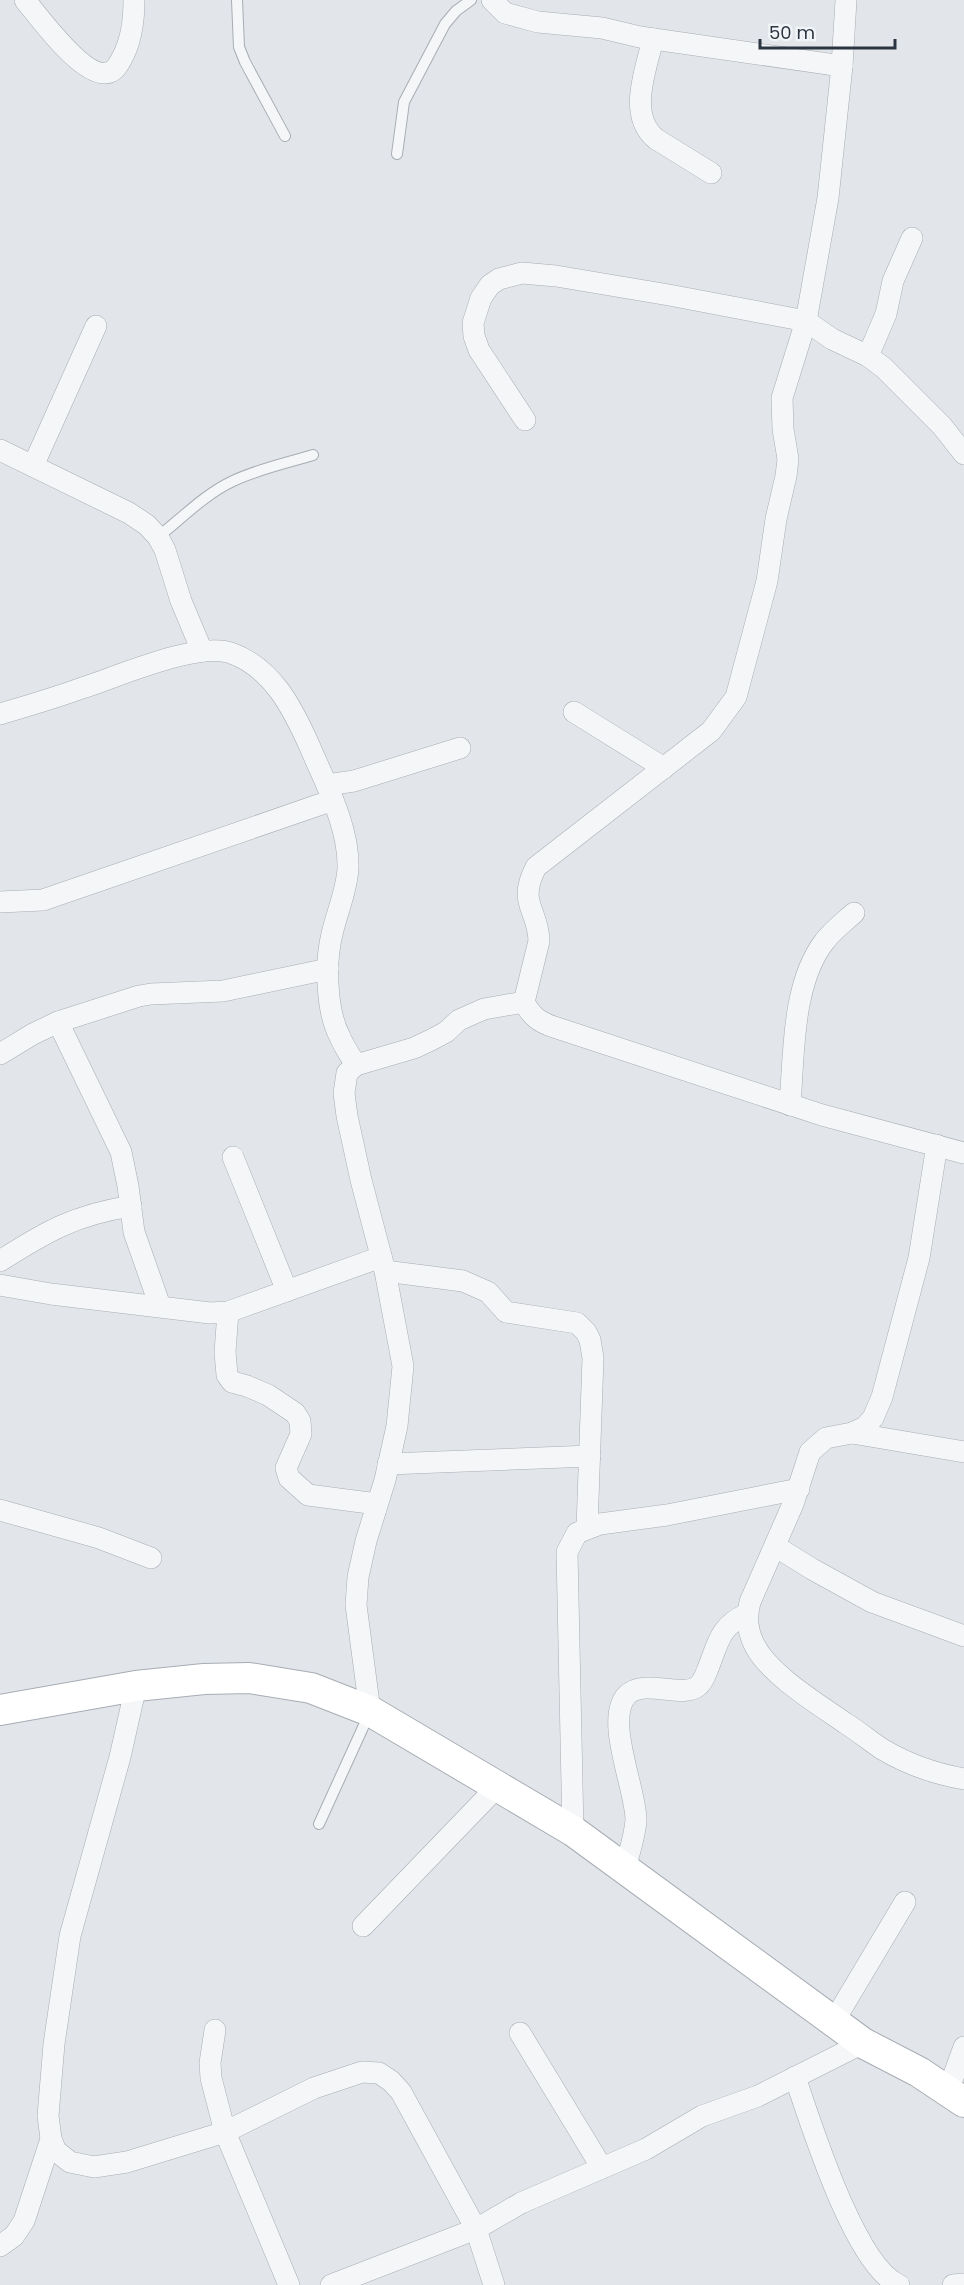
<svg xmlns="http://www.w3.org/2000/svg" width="964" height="2285" viewBox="0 0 964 2285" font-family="Poppins,sans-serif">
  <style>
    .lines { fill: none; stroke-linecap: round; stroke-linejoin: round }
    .lane-casing { stroke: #a7adb4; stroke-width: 12 }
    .street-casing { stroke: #a7adb4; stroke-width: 22 }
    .secondary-casing { stroke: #a7adb4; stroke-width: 32 }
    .lane { stroke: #f5f6f8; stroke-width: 10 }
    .street { stroke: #f5f6f8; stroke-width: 21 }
    .secondary { stroke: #fff; stroke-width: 30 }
  </style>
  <rect width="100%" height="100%" fill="#e2e6ea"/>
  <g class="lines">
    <defs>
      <g id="lane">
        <polyline points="237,0 239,47 245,62 285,136"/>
        <polyline points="397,154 404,102 445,24 456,11 471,0"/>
        <path d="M158,537C182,518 205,494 233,481C258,469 287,463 313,455"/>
        <polyline points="319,1824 370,1712"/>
      </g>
      <g id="street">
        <path d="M25,0C39,17 86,82 110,72C116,70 119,63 122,58C132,40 134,20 134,0"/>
        <polyline points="492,0 505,13 538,22 602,28 640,37 842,66"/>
        <path d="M846,0L842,66L828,198L806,321L782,398L783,429L788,459L786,476L776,519L767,581L736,697L711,731L536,867C517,904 538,908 539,941L524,1002C531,1016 539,1022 554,1027L822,1115L964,1153"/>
        <path d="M653,39C646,70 627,115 656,139L711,173"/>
        <polyline points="868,356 886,314 893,281 912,238"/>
        <polyline points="525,420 479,350 474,336 473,323 481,298 490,285 499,279 522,273 556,276 669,295 806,321 832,339 868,356 884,368 942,426 964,454"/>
        <polyline points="0,450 129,513 147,525 158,537 165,550 181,601 202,651"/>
        <polyline points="33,466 96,326"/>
        <polyline points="574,712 664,768"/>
        <path d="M0,714C27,706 55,698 82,688C117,677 198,641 231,653C273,668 293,709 310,747C326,785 349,826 348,868C347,890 337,912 332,934C325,962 326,1011 340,1037C344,1047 350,1055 356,1065"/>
        <polyline points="327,785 354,781 460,748"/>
        <polyline points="0,902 43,900 333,800"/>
        <polyline points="58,1022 121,1152 128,1186 134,1232 160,1306"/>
        <polyline points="0,1054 33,1034 58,1022 139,996 151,994 223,991 328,969"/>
        <path d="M790,1105C794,1054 792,984 824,942C832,931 844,922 854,913"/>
        <path d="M937,1145L919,1258L882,1397L873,1418L865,1427L852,1433L826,1438L810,1452L793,1504L750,1602C746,1618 747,1631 755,1646C770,1675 818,1704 845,1723C858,1731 870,1741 882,1749C907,1764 936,1774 964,1779"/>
        <polyline points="233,1157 287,1291"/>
        <path d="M0,1261C47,1231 75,1215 131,1206"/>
        <polyline points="385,1271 463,1281 488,1292 506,1312 577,1323 586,1332 590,1340 593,1358 587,1528"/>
        <polyline points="0,1285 51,1294 210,1313 228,1312 381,1257"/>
        <polyline points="228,1312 225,1352 227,1375 232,1382 247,1386 268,1395 295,1413 300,1421 301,1434 286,1468 289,1478 308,1495 377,1504"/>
        <polyline points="852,1433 964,1452"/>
        <polyline points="388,1464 590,1456"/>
        <polyline points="0,1510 99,1538 151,1558"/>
        <polyline points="775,1546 812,1569 872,1602 964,1636"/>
        <polyline points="136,1686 120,1757 70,1936 54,2044 48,2116 51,2139 56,2151 70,2162 94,2167 127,2162 225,2132 314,2088 362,2072 379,2073 391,2081 401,2092 476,2229 494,2285"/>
        <polyline points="370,1711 356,1605 358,1577 366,1541 385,1480 397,1426 403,1366 385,1271 361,1180 347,1116 344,1093 347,1073 356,1065 414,1048 431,1040 446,1032 459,1020 484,1009 524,1002"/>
        <polyline points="573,1831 567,1552 577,1533 600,1524 667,1515 799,1489"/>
        <path d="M625,1869C629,1853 635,1836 636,1820C636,1789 604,1719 627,1695C644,1678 683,1699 698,1686C702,1683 705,1676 707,1671C718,1644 719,1626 747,1614"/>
        <polyline points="363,1926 497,1787"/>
        <polyline points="834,2021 905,1902"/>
        <polyline points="215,2030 210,2063 211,2078 225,2132 289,2285"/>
        <polyline points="520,2033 602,2168"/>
        <path d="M795,2077C811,2124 855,2266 899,2285"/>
        <polyline points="948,2091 964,2047"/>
        <polyline points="0,2246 14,2236 24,2221 51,2139"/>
        <polyline points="331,2285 476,2229 521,2203 646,2149 702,2116 758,2096 863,2043"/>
        <polyline points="953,2285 964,2284"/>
      </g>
      <polyline id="secondary" points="0,1710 136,1686 204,1679 249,1678 311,1688 370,1711 573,1831 863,2043 919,2072 964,2102"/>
    </defs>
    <!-- lane casing -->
    <use href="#lane" class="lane-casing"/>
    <!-- street casing -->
    <use href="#street" class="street-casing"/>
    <!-- secondary casing -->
    <use href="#secondary" class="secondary-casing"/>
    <!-- lane -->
    <use href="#lane" class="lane"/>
    <!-- street -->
    <use href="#street" class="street"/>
    <!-- secondary -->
    <use href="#secondary" class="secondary"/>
  </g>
  <!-- scale -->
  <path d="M760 39v9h135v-9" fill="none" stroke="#2b3441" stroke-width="3"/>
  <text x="769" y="39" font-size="18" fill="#2b3441" stroke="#f2f5f7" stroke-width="4.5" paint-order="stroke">50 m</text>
</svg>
